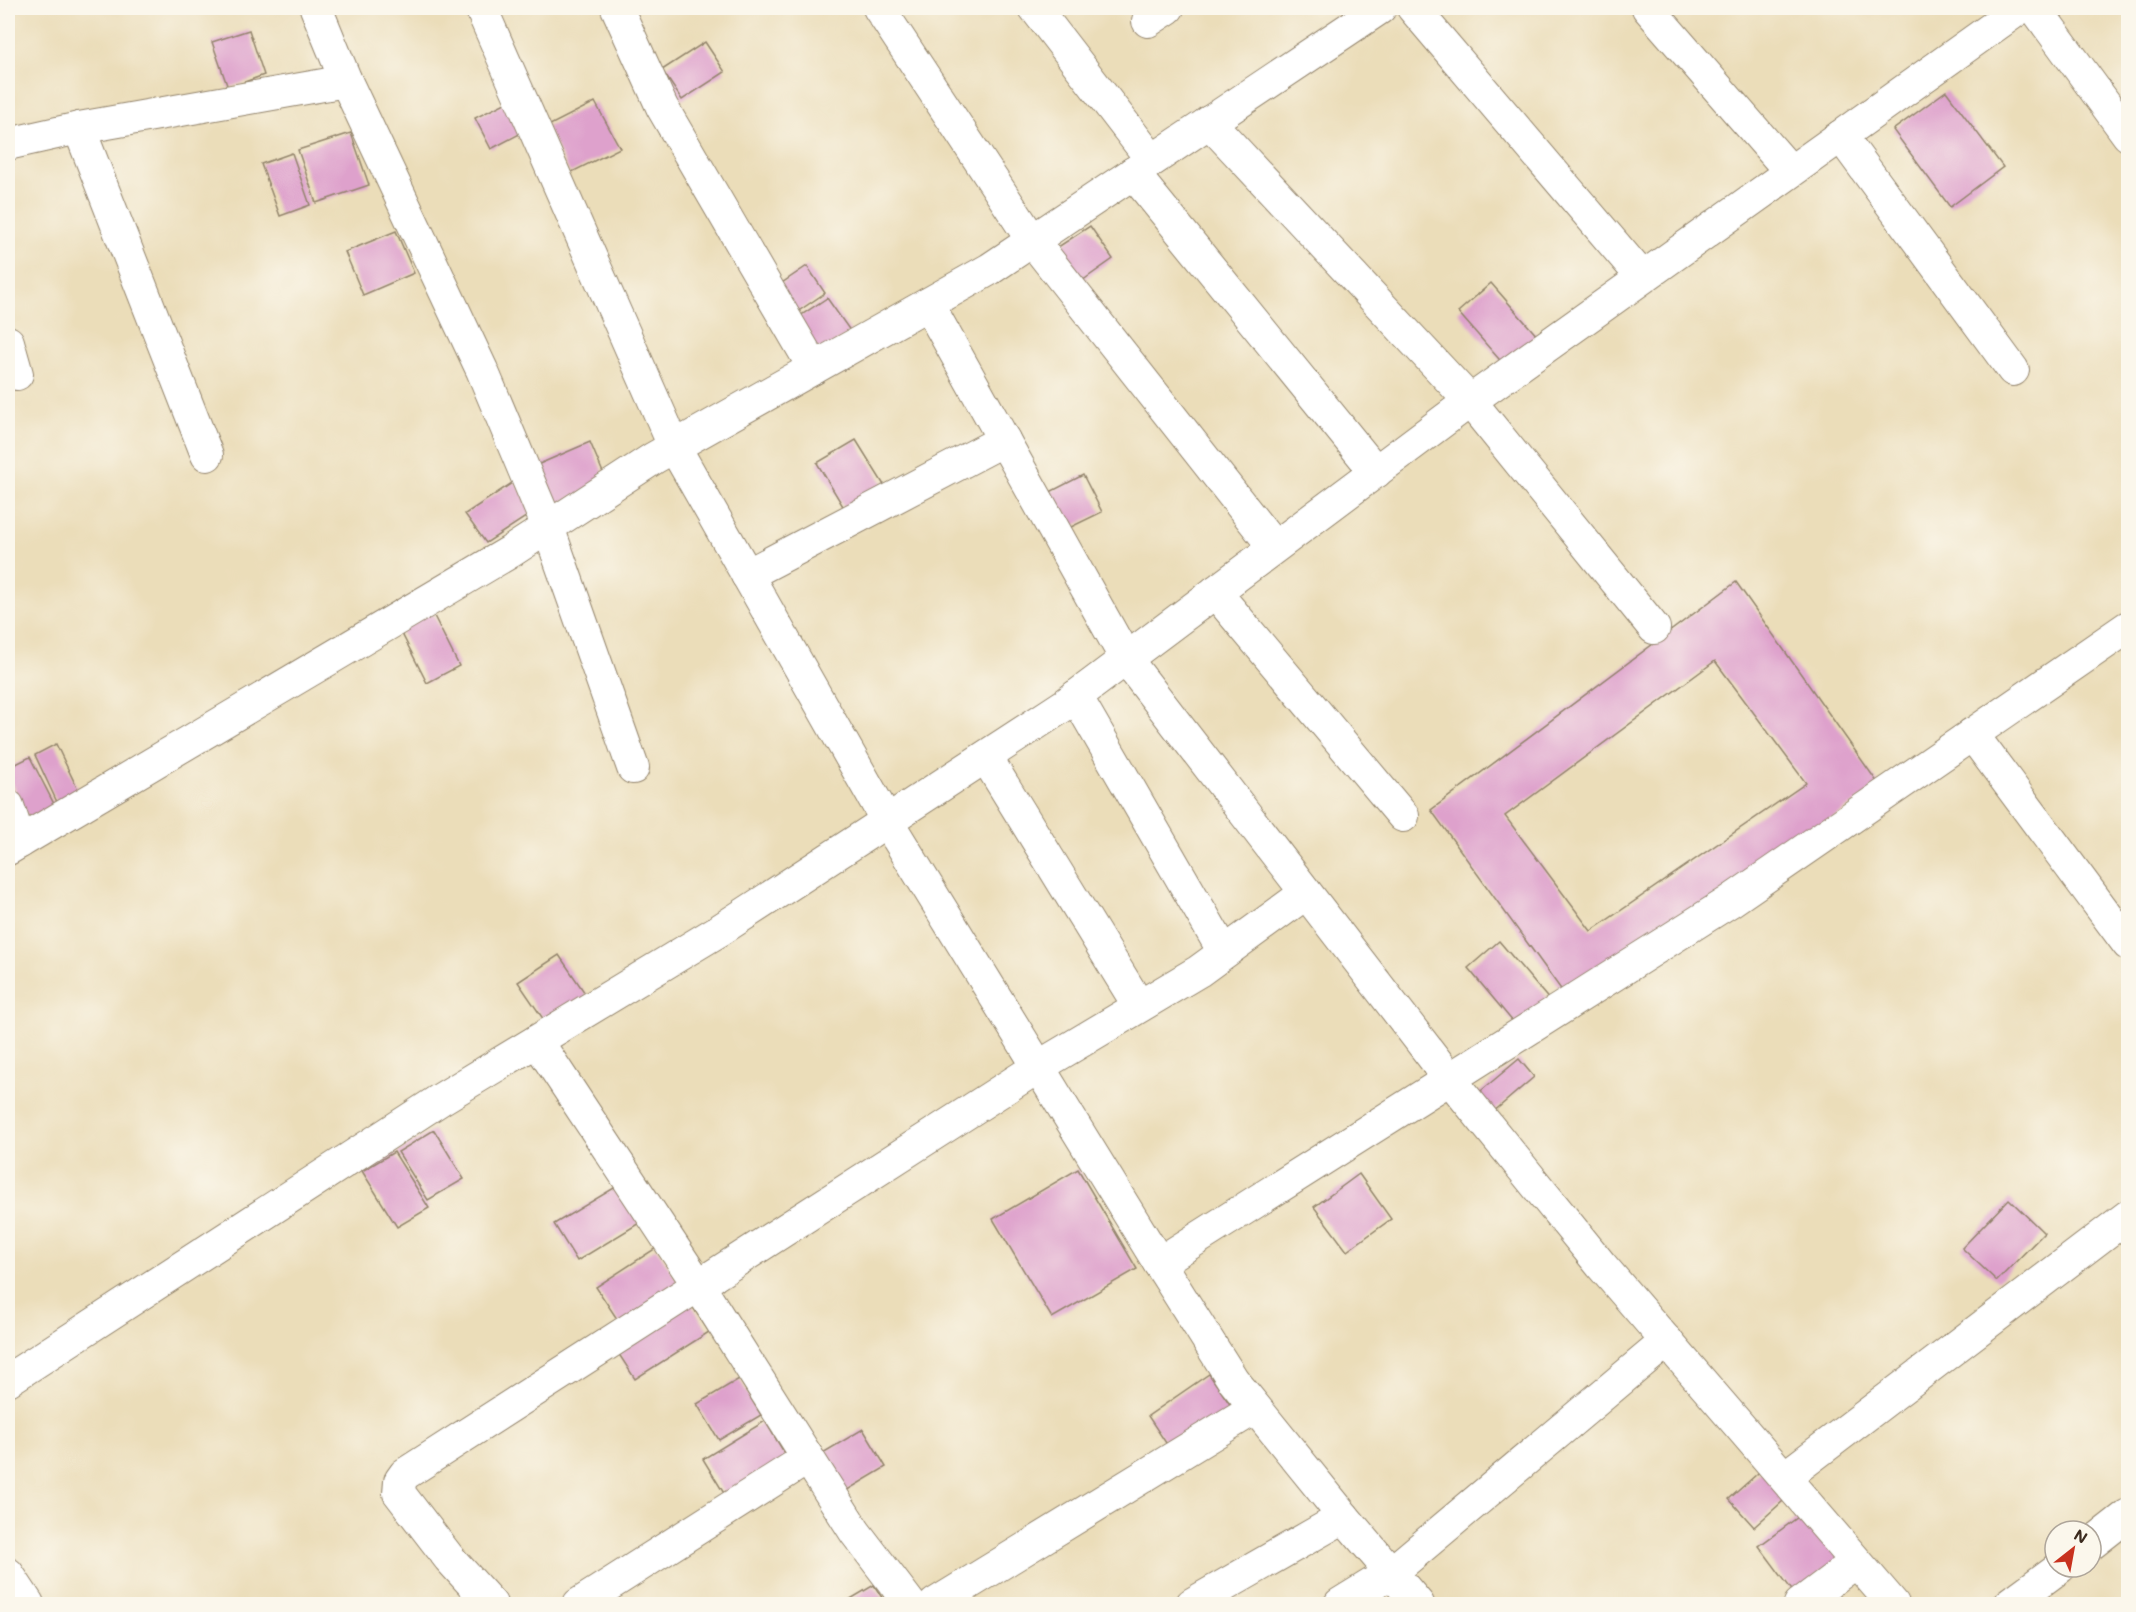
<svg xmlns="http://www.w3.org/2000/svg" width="2136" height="1612" viewBox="0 0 2136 1612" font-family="Mali,sans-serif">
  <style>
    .building { fill: #dea1cc; fill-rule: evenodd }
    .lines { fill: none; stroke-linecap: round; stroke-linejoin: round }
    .minor-casing { stroke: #93846c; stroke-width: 34 }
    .minor { stroke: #fff; stroke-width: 32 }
  </style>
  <rect width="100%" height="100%" fill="#fbf7ec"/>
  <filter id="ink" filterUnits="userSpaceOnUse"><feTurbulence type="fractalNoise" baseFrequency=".0167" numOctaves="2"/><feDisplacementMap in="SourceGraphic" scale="12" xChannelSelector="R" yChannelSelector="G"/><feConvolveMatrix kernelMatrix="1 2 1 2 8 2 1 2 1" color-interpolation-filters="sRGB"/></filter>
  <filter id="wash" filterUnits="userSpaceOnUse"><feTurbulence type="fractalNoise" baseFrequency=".008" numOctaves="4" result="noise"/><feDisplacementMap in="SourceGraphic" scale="24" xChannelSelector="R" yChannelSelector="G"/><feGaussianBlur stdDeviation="1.35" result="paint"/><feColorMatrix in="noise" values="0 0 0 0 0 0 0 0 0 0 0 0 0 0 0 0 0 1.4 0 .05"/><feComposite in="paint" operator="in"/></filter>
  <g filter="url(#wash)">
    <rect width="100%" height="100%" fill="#ebddb9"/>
    <g id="blocks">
      <!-- building -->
      <g class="building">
        <polygon points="249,30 264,75 228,88 212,42"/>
        <polygon points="705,42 725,72 682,100 662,70"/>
        <polygon points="1946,91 2003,167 1950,207 1893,130"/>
        <polygon points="515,98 531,128 491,149 475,118"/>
        <polygon points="595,102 620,148 570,173 546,127"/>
        <polygon points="351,133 369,185 316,203 298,150"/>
        <polygon points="292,153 310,205 280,216 261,164"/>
        <polygon points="1090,226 1113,259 1079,283 1055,249"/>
        <polygon points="396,231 414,273 363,295 345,252"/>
        <polygon points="807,266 825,293 794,314 776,287"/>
        <polygon points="1491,283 1538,337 1505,366 1458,312"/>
        <polygon points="827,298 851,332 818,355 794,320"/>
        <polygon points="856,440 884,485 844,508 817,463"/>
        <polygon points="590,442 607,482 555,505 537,465"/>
        <polygon points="1083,475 1102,512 1069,528 1050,492"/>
        <polygon points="515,481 535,511 486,543 465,514"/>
        <path d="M1736,582L1880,786L1568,999L1431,810ZM1715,661L1806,783L1591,931L1505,816Z"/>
        <polygon points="429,606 459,666 427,683 396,622"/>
        <polygon points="56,744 79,792 57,802 35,755"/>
        <polygon points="30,757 55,806 29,819 8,775 8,768"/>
        <polygon points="1499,941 1551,1002 1519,1029 1468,968"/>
        <polygon points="559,955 589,999 548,1026 518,982"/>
        <polygon points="1519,1059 1534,1077 1492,1113 1476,1095"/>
        <polygon points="434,1130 464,1179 428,1200 398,1152"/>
        <polygon points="394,1152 429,1208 397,1227 362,1171"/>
        <polygon points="1078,1169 1137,1269 1052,1318 993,1219"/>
        <polygon points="1359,1174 1391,1219 1347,1251 1314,1207"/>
        <polygon points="619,1185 641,1222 577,1261 554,1224"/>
        <polygon points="2009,1199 2044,1233 1997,1281 1962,1248"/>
        <polygon points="656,1248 683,1289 623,1328 596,1287"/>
        <polygon points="687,1298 709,1332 635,1379 613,1345"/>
        <polygon points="1209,1374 1236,1413 1174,1455 1148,1416"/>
        <polygon points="739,1379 761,1415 719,1440 697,1404"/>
        <polygon points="765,1421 790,1462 728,1500 703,1459"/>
        <polygon points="863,1429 886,1467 844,1492 821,1454"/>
        <polygon points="1766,1466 1792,1493 1754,1527 1729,1499"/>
        <polygon points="1805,1512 1840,1558 1794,1593 1759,1546"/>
        <polygon points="874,1585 886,1604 842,1604"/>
      </g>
    </g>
  </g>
  <g filter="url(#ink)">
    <use href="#blocks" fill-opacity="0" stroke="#93846c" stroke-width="1.5"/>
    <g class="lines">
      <defs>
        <g id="minor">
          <polyline points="316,8 346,81 482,370 548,527 633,768"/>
          <polyline points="481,8 674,446 887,821 1159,1263"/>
          <polyline points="617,8 662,107 814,368"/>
          <polyline points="879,8 1032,240 1274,547"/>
          <polyline points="1035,8 1152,160"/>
          <polyline points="1413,8 1642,277"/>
          <polyline points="1648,8 1790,171"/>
          <polyline points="2035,8 2128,135"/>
          <polyline points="1148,21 1168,8"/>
          <polyline points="1209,122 1470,401 1654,628"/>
          <polyline points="79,128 207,455"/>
          <polyline points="1841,136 2013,370"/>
          <polyline points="8,144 79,128 346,81"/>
          <polyline points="1133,173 1376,472"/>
          <polyline points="928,304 1126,659 1449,1078 1601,1265 1893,1604"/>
          <polyline points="8,342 17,374"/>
          <polyline points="747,575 1004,440"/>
          <polyline points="1215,592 1403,816"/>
          <polyline points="1076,696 1224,952"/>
          <polyline points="1972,734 2128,944"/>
          <polyline points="986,757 1139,1006"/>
          <polyline points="8,806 20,842"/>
          <polyline points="8,849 510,552 654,458 990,269 1380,8"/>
          <polyline points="537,1041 699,1286 855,1532 910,1604"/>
          <polyline points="8,1380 441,1099 720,930 1063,706 1470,401 2020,8"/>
          <polyline points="1785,1477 2128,1216"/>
          <polyline points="2091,1544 2128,1515"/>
          <polyline points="8,1574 28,1604"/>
          <polyline points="491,1604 449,1558 399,1493 400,1481 405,1474 1038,1067 1199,971 1306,893"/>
          <polyline points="579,1604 808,1458"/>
          <polyline points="935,1604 1255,1408"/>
          <polyline points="1192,1604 1344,1517"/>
          <polyline points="1340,1604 1392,1572 1667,1341"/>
          <polyline points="1418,1604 1344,1517 1233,1380 1159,1263 1729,902 2128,627"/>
          <polyline points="1800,1604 1856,1562"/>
          <polyline points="2010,1604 2060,1567"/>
        </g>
      </defs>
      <!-- minor casing -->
      <use href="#minor" class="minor-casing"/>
      <!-- minor -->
      <use href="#minor" class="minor"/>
    </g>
  </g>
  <!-- margin -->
  <rect width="2136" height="1612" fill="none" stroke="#fbf7ec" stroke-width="30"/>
  <!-- north arrow -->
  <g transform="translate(2073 1549) rotate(31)"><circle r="28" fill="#fbf7ec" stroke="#aea59a" stroke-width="1.5"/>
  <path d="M0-4.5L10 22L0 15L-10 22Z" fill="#c8321e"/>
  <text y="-9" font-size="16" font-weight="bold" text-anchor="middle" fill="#3b2a1e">N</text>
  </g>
</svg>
